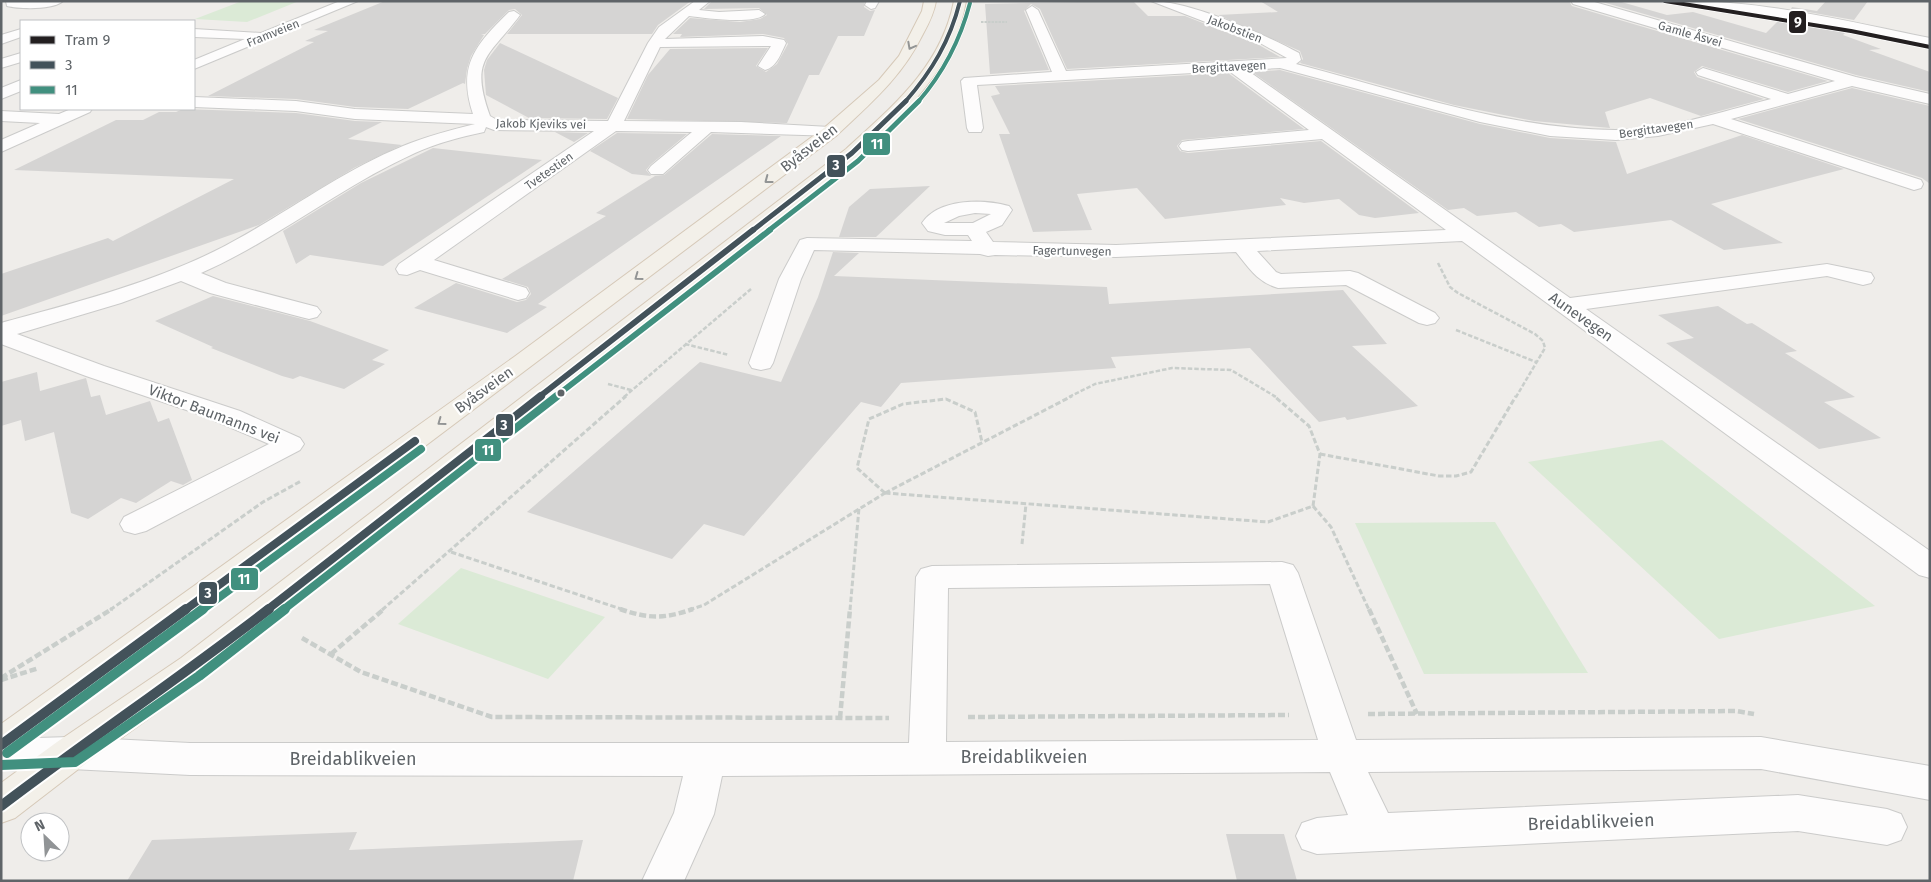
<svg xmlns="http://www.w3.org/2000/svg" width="1931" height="882" viewBox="0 0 1931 882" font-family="'Fira Sans',sans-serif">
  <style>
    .green { fill: #dbead6 }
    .building { fill: #d5d4d3 }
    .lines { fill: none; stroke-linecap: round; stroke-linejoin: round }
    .minor-casing { stroke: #cbcbca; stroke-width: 2 }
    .major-casing { stroke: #d6c9b8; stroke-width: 2 }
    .path-far3 { stroke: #c9cecb; stroke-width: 2; stroke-dasharray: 2.5 1; stroke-linecap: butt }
    .path-far2 { stroke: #c9cecb; stroke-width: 2.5; stroke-dasharray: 4.5 2; stroke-linecap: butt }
    .path-far1 { stroke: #c9cecb; stroke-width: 3; stroke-dasharray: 5.5 2.5; stroke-linecap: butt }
    .path { stroke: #c9cecb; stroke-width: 4.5; stroke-dasharray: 7 3; stroke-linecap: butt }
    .minor { fill: #fdfcfc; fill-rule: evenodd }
    .major { fill: #f3f0e9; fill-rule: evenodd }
    .bus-1-far4-casing { stroke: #fff; stroke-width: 5.5 }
    .bus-1-far3-casing { stroke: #fff; stroke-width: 8 }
    .bus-1-far2-casing { stroke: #fff; stroke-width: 9 }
    .bus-1-far1-casing { stroke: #fff; stroke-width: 12 }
    .bus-1-casing { stroke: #fff; stroke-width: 14 }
    .bus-2-far4-casing { stroke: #fff; stroke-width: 5.5 }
    .bus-2-far3-casing { stroke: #fff; stroke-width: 8 }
    .bus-2-far2-casing { stroke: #fff; stroke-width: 9 }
    .bus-2-far1-casing { stroke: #fff; stroke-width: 12 }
    .bus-2-casing { stroke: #fff; stroke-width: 14 }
    .bus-1-far4 { stroke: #43525a; stroke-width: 4 }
    .bus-1-far3 { stroke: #43525a; stroke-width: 5 }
    .bus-1-far2 { stroke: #43525a; stroke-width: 6 }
    .bus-1-far1 { stroke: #43525a; stroke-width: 8 }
    .bus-1 { stroke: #43525a; stroke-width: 10 }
    .bus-2-far4 { stroke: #41907f; stroke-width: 4 }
    .bus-2-far3 { stroke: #41907f; stroke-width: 5 }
    .bus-2-far2 { stroke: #41907f; stroke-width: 6 }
    .bus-2-far1 { stroke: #41907f; stroke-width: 8 }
    .bus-2 { stroke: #41907f; stroke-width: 10 }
    .tram-1-casing { stroke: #fff; stroke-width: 5.5 }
    .tram-1 { stroke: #231f20; stroke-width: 4 }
    .oneway { stroke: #939595 }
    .bus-dot { fill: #5f6468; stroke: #fff; stroke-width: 2 }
    .labels { text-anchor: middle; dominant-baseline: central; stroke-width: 4.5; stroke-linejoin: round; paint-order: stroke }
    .far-street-label { font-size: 12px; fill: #5f6468; stroke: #fff }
    .street-label { font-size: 15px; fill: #5f6468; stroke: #fff }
    .near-street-label { font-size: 18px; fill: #5f6468; stroke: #fff }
    .line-badge { stroke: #fff; stroke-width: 2 }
    .badge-label { font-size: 14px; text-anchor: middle; font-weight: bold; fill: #fff }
  </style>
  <rect width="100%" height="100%" fill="#efedea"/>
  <!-- green -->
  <g class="green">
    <polygon points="242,1 299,1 247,22 195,19"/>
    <polygon points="1662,440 1875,606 1719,639 1528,462"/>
    <polygon points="1495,522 1588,673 1424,674 1355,523"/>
    <polygon points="461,568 605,617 548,679 398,624"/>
  </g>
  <!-- building -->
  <g class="building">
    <polygon points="385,1 691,1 658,25 652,34 507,34 522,15 515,9 509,10 485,34 481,34 484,35 471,56 467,69 465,84 463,83 408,109 355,107 296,99 208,96 314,42 305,41 328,31 314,30"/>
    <polygon points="712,1 865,1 864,7 870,11 875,10 864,36 838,36 819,75 809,75 787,123 627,119 648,75 670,49 768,48 756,66 766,72 777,64 788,44 784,38 763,34 680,37 682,34 673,34 690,18 740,22 760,19 767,15 759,8 704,9"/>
    <polygon points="1133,1 1148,16 1185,16 1259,45 1280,57 1067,69 1040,9 1031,4 1024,11 1049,70 990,74 985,4"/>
    <polygon points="1260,1 1569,1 1572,6 1828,81 1788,92 1702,66 1694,72 1697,77 1764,99 1701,116 1650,98 1605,112 1610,128 1534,121 1454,105 1300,63 1303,59 1300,51 1218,15 1278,12"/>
    <polygon points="1599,1 1618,1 1667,15 1693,12 1766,33 1779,20 1846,32 1843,35 1881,49 1869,50 1930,72 1930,92 1856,75"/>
    <polygon points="1826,1 1868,1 1854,20 1791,9 1792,7 1817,11"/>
    <polygon points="500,43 618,98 607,119 529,118 486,95 484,70 487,60"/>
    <polygon points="1280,70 1480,124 1550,138 1616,142 1627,174 1742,135 1844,169 1711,204 1783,243 1724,250 1671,220 1574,232 1561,224 1539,227 1516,212 1477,216 1464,208 1448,210 1252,72"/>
    <polygon points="1228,73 1304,129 1182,140 1177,146 1180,151 1188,153 1321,141 1419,213 1375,218 1359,215 1339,199 1304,203 1280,198 1286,205 1165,219 1137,188 1077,194 1092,230 1033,232 999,134 1010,134 991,96 1000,94 995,86"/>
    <polygon points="1852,88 1930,106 1930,184 1922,178 1738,119"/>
    <polygon points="183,109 296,113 355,121 382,122 348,139 402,145 354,168 259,225 1,316 1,274 108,238 113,241 234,179 14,170 116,120 143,120 159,112 176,112"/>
    <polygon points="555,132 588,133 574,142"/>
    <polygon points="617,133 687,134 650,165 646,170 651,176 632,174 590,151"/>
    <polygon points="712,134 781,136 538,304 547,307 507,333 414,308 456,283 517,302 526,300 531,294 528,287 502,279 606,216 596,213 655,176 652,176 664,175"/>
    <polygon points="433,148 542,160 383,266 310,255 296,264 283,231 361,183"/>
    <polygon points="930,186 876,237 839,237 849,207 870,189"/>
    <polygon points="833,252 859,253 834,276 1107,287 1109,304 1343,290 1387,344 1352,346 1418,406 1347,420 1345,417 1319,422 1250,348 1111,357 1116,368 901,383 881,407 861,402 744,536 704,524 672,559 527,512 700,362 781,382 818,297"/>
    <polygon points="213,296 310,321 389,350 372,360 385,364 344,389 300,376 293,379 282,376 211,348 213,347 155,321"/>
    <polygon points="1718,306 1747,324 1752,323 1797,351 1785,353 1855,397 1824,402 1881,438 1819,449 1666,343 1694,338 1658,315"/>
    <polygon points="37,372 40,391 86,378 91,397 100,395 106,415 150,401 158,422 169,418 192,480 183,485 171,481 136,503 121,498 88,519 71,513 54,432 25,441 21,420 1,426 1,382"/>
    <polygon points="357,832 349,850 583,840 573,881 127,881 152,840"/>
    <polygon points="1226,834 1284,834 1297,881 1237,881"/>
  </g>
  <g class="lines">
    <defs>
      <g id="minor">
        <path d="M6,1H63C54,10 19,9 7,6Z"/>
        <polygon points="340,1 358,1 194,69 194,60 245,39 194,37 194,29 261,33"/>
        <path d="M695,1H710L699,10L719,12L759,10L765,14C755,25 704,18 689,16L665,39L763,36L784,40L786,43C781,53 777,67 765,70L758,66L771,46L660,47L624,121L741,122L830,127L836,128L838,132L836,136L711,132L663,174H651L648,170L651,166L692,132L616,131L434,260L526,288L529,293L526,298L518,300L420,270L407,275L399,274L396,269L399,264L594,131L494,130L486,127L484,132C460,137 437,143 415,153C340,187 276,240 201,273L226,283L317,307L321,312L317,317L309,319L301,317L210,293L181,281L121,303L17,334L104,366L240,411L300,438L304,444L300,450L146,531L135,534L124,531L120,524L124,517L269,444L201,415L86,376L1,344V323C74,303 148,284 215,251C279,219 337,173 403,146C427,136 451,130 475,124L355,119L296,111L194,107V97L296,101L355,109L473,114C457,66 475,45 509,12L514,11L520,15C489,57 469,58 490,116L497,120L608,121L648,43L659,27Z"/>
        <polygon points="867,1 879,1 875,8 871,9 865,5"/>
        <path d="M1151,1C1190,1 1264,34 1299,53L1301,60L1296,64C1400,91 1507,129 1615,130C1668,130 1720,112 1771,99L1698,75L1696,72L1703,68L1788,94L1835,81L1573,4L1571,1H1591L1856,77L1930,94V104L1852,86L1731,119L1921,180L1923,184L1921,188L1914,190L1713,124L1658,136L1616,140L1550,136L1480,122L1280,68L1247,70L1570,298L1827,264L1871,273L1874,278L1871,283L1863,285L1827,276L1586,309L1930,551V578L1919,575L1462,241L1257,251L1276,272L1281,274L1350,271L1358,273L1435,313L1439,318L1435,323L1427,325L1419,323L1346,285L1278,288C1257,282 1249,268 1236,252L1116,257L995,255L988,256L980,254L814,250L801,279L773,363L770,368L761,370L752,368L749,363L779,279L800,240L807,238L972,241L968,235H945L928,231L922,223C939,198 983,199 1009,206L1012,210L1002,225L986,232L993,242L1116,245L1446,230L1322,139L1188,151L1182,150L1179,146L1182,142L1188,141L1309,130L1229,71L977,85L983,128L981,132H969L967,128L961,81L964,78L1052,72L1026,10L1032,6L1038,10L1066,71L1287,58L1260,43ZM975,213L991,214L973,223H944L959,216Z"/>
        <path d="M1686,1C1767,1 1850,22 1930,38V46L1827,26L1692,5Z"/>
        <polygon points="21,29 21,37 1,44 1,35"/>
        <polygon points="21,53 21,62 1,68 1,59"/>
        <polygon points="21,80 21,91 1,99 1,88"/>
        <polygon points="71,109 92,109 90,112 1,152 1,140 40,123 1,121 1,111 59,114"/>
        <path d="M1282,562L1293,565L1298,573L1356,740L1761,737L1930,766V800L1761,769L1368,772L1388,813L1798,795L1887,809L1901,814L1907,827L1901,840L1887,845L1798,831L1317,854L1302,849L1296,836L1302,823L1317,818L1348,815L1330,772L722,776L714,814L684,881H642L674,813L683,776L190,775L71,769L1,771V739L71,737L190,743H909L916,577L921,569L932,566ZM1270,584L1318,740L946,742L948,588Z"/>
      </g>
      <g id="major">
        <path d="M924,1H936C934,13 929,23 923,34C902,77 871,103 836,136L14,756L1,761V724L514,357L824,128L879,80L899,56L922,11Z"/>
        <path d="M954,1H966C955,68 905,112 858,157L205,678L85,764L15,818L1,823V783L57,742L181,658L846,149C893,106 941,67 954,1Z"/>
      </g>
    </defs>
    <!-- minor casing -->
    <use href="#minor" class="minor-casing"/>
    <!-- major casing -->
    <use href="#major" class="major-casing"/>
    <!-- path-far3 -->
    <polyline class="path-far3" points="981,22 1007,22"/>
    <!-- path-far2 -->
    <g class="path-far2">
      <polyline points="1438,263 1450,287 1458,293 1535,334 1543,341 1545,348 1516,397"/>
      <polyline points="1456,330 1536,362"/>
      <polyline points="685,344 729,355"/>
      <polyline points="608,384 631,390"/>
      <polyline points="624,397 751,289"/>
      <polyline points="1069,397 1095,384 1172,368 1231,370 1276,397"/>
    </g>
    <!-- path-far1 -->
    <g class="path-far1">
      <polyline points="1320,454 1439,476 1456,476 1471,472 1516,396"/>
      <polyline points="885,493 1268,522 1313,506 1320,454 1309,426 1274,396"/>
      <polyline points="885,493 857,468 869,419 903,404 946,399 975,412 982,442"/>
      <polyline points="885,493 1072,396"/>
      <polyline points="1313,506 1331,527 1369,610"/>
      <polyline points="1022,544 1026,504"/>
      <polyline points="451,552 624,610"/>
      <polyline points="110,610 263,502 301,481"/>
      <polyline points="382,610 626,396"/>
      <polyline points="689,610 704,605 885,493"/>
      <polyline points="850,610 859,508"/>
    </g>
    <!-- path -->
    <g class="path">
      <path d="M620,609C649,619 664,619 693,609"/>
      <polyline points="1369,609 1417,714"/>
      <polyline points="302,638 361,672 492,717 889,718"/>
      <polyline points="331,654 384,609"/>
      <polyline points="1,678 112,609"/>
      <polyline points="1,680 39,668"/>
      <polyline points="1368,714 1736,711 1754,714"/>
      <polyline points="968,717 1289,715"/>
      <polyline points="840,718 850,609"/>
    </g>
    <!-- minor -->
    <use href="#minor" class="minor"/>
    <!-- major -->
    <use href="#major" class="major"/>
    <defs>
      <path id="bus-1-far4" d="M905,102C932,71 950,41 960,1"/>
      <polyline id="bus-1-far3" points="752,231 852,153 906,101"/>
      <polyline id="bus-1-far2" points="539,397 753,230"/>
      <g id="bus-1-far1">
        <polyline points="185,610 415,441"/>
        <polyline points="267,610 541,396"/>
      </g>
      <g id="bus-1">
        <polyline points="1,745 186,609"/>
        <path d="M1,806C89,739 181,677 269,609"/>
      </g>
      <path id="bus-2-far4" d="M918,102C944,72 960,41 970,3"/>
      <polyline id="bus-2-far3" points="768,231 858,161 919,101"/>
      <polyline id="bus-2-far2" points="555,397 770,230"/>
      <g id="bus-2-far1">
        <polyline points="202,610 421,449"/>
        <polyline points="283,610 557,396"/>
      </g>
      <g id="bus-2">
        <polyline points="7,753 203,609"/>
        <polyline points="1,765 75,762 199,676 285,609"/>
      </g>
    </defs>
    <!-- bus-1-far4 casing -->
    <use href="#bus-1-far4" class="bus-1-far4-casing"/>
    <!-- bus-1-far3 casing -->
    <use href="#bus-1-far3" class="bus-1-far3-casing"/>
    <!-- bus-1-far2 casing -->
    <use href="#bus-1-far2" class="bus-1-far2-casing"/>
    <!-- bus-1-far1 casing -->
    <use href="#bus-1-far1" class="bus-1-far1-casing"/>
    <!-- bus-1 casing -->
    <use href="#bus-1" class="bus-1-casing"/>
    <!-- bus-2-far4 casing -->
    <use href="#bus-2-far4" class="bus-2-far4-casing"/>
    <!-- bus-2-far3 casing -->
    <use href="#bus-2-far3" class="bus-2-far3-casing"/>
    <!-- bus-2-far2 casing -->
    <use href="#bus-2-far2" class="bus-2-far2-casing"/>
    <!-- bus-2-far1 casing -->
    <use href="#bus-2-far1" class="bus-2-far1-casing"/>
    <!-- bus-2 casing -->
    <use href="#bus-2" class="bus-2-casing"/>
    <!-- bus-1-far4 -->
    <use href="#bus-1-far4" class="bus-1-far4"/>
    <!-- bus-1-far3 -->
    <use href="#bus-1-far3" class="bus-1-far3"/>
    <!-- bus-1-far2 -->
    <use href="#bus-1-far2" class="bus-1-far2"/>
    <!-- bus-1-far1 -->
    <use href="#bus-1-far1" class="bus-1-far1"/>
    <!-- bus-1 -->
    <use href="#bus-1" class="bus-1"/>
    <!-- bus-2-far4 -->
    <use href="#bus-2-far4" class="bus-2-far4"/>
    <!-- bus-2-far3 -->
    <use href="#bus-2-far3" class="bus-2-far3"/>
    <!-- bus-2-far2 -->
    <use href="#bus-2-far2" class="bus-2-far2"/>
    <!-- bus-2-far1 -->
    <use href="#bus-2-far1" class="bus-2-far1"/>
    <!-- bus-2 -->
    <use href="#bus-2" class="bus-2"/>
    <defs>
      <polyline id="tram-1" points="1665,1 1851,31 1930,47"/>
    </defs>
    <!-- tram-1 casing -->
    <use href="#tram-1" class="tram-1-casing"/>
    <!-- tram-1 -->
    <use href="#tram-1" class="tram-1"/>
  </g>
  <!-- one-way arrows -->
  <defs><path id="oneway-chevron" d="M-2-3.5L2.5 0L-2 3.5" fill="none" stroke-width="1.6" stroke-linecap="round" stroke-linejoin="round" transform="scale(1.25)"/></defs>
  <g class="oneway">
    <use href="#oneway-chevron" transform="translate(911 46) rotate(118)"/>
    <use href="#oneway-chevron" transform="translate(768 180) rotate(143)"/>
    <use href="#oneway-chevron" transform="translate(638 277) rotate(144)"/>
    <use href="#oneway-chevron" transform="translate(441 422) rotate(144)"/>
  </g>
  <!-- markers -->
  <circle class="bus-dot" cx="561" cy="393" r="4.5"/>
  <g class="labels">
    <!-- far-street labels -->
    <g class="far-street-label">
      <text transform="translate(1235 29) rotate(21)">Jakobstien</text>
      <text transform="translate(273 33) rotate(-22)">Framveien</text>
      <text transform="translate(1690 34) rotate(16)">Gamle Åsvei</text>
      <text transform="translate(1229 67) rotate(-3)">Bergittavegen</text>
      <text transform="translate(541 124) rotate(1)">Jakob Kjeviks vei</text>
      <text transform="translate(1656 129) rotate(-8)">Bergittavegen</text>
      <text transform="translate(549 171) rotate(-35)">Tvetestien</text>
      <text transform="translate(1072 251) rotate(1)">Fagertunvegen</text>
    </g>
    <!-- street labels -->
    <g class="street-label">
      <text transform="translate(809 148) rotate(-38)">Byåsveien</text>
      <text transform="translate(1581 317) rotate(35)">Aunevegen</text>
      <text transform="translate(484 390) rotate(-36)">Byåsveien</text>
      <text transform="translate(214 414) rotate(21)">Viktor Baumanns vei</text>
    </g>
    <!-- near-street labels -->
    <g class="near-street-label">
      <text x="1024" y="757">Breidablikveien</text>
      <text x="353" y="759">Breidablikveien</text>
      <text transform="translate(1591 822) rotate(-2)">Breidablikveien</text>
    </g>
  </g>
  <g class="line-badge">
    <rect x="1788" y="10" width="19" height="24" rx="5" fill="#231f20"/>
    <rect x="862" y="132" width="29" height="24" rx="5" fill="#41907f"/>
    <rect x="826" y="154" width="20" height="24" rx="5" fill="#43525a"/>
    <rect x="495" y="413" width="19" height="24" rx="5" fill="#43525a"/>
    <rect x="474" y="438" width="28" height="24" rx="5" fill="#41907f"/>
    <rect x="230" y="567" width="29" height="24" rx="5" fill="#41907f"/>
    <rect x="198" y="581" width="20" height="24" rx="5" fill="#43525a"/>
  </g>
  <g class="badge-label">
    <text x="1798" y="27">9</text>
    <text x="877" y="149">11</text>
    <text x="836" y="170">3</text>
    <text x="504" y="430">3</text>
    <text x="488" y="455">11</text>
    <text x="244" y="584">11</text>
    <text x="208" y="598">3</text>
  </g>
  <!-- border -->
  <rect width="1931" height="882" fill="none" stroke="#5f6468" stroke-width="5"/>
  <!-- legend -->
  <rect x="20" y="20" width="175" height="90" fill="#ffffff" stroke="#bfc1c3"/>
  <rect x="30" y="36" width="25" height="8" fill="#231f20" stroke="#bfc1c3"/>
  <text x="65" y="45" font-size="15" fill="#5f6468">Tram 9</text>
  <rect x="30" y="61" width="25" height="8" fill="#43525a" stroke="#bfc1c3"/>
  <text x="65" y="70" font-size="15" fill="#5f6468">3</text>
  <rect x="30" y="86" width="25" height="8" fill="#41907f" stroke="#bfc1c3"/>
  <text x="65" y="95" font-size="15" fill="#5f6468">11</text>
  <!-- north arrow -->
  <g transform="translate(45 837) rotate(335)"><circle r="24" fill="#ffffff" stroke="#bfc1c3"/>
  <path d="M0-4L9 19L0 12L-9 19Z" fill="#919496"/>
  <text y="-8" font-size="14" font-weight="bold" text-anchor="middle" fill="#5f6468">N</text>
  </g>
</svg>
